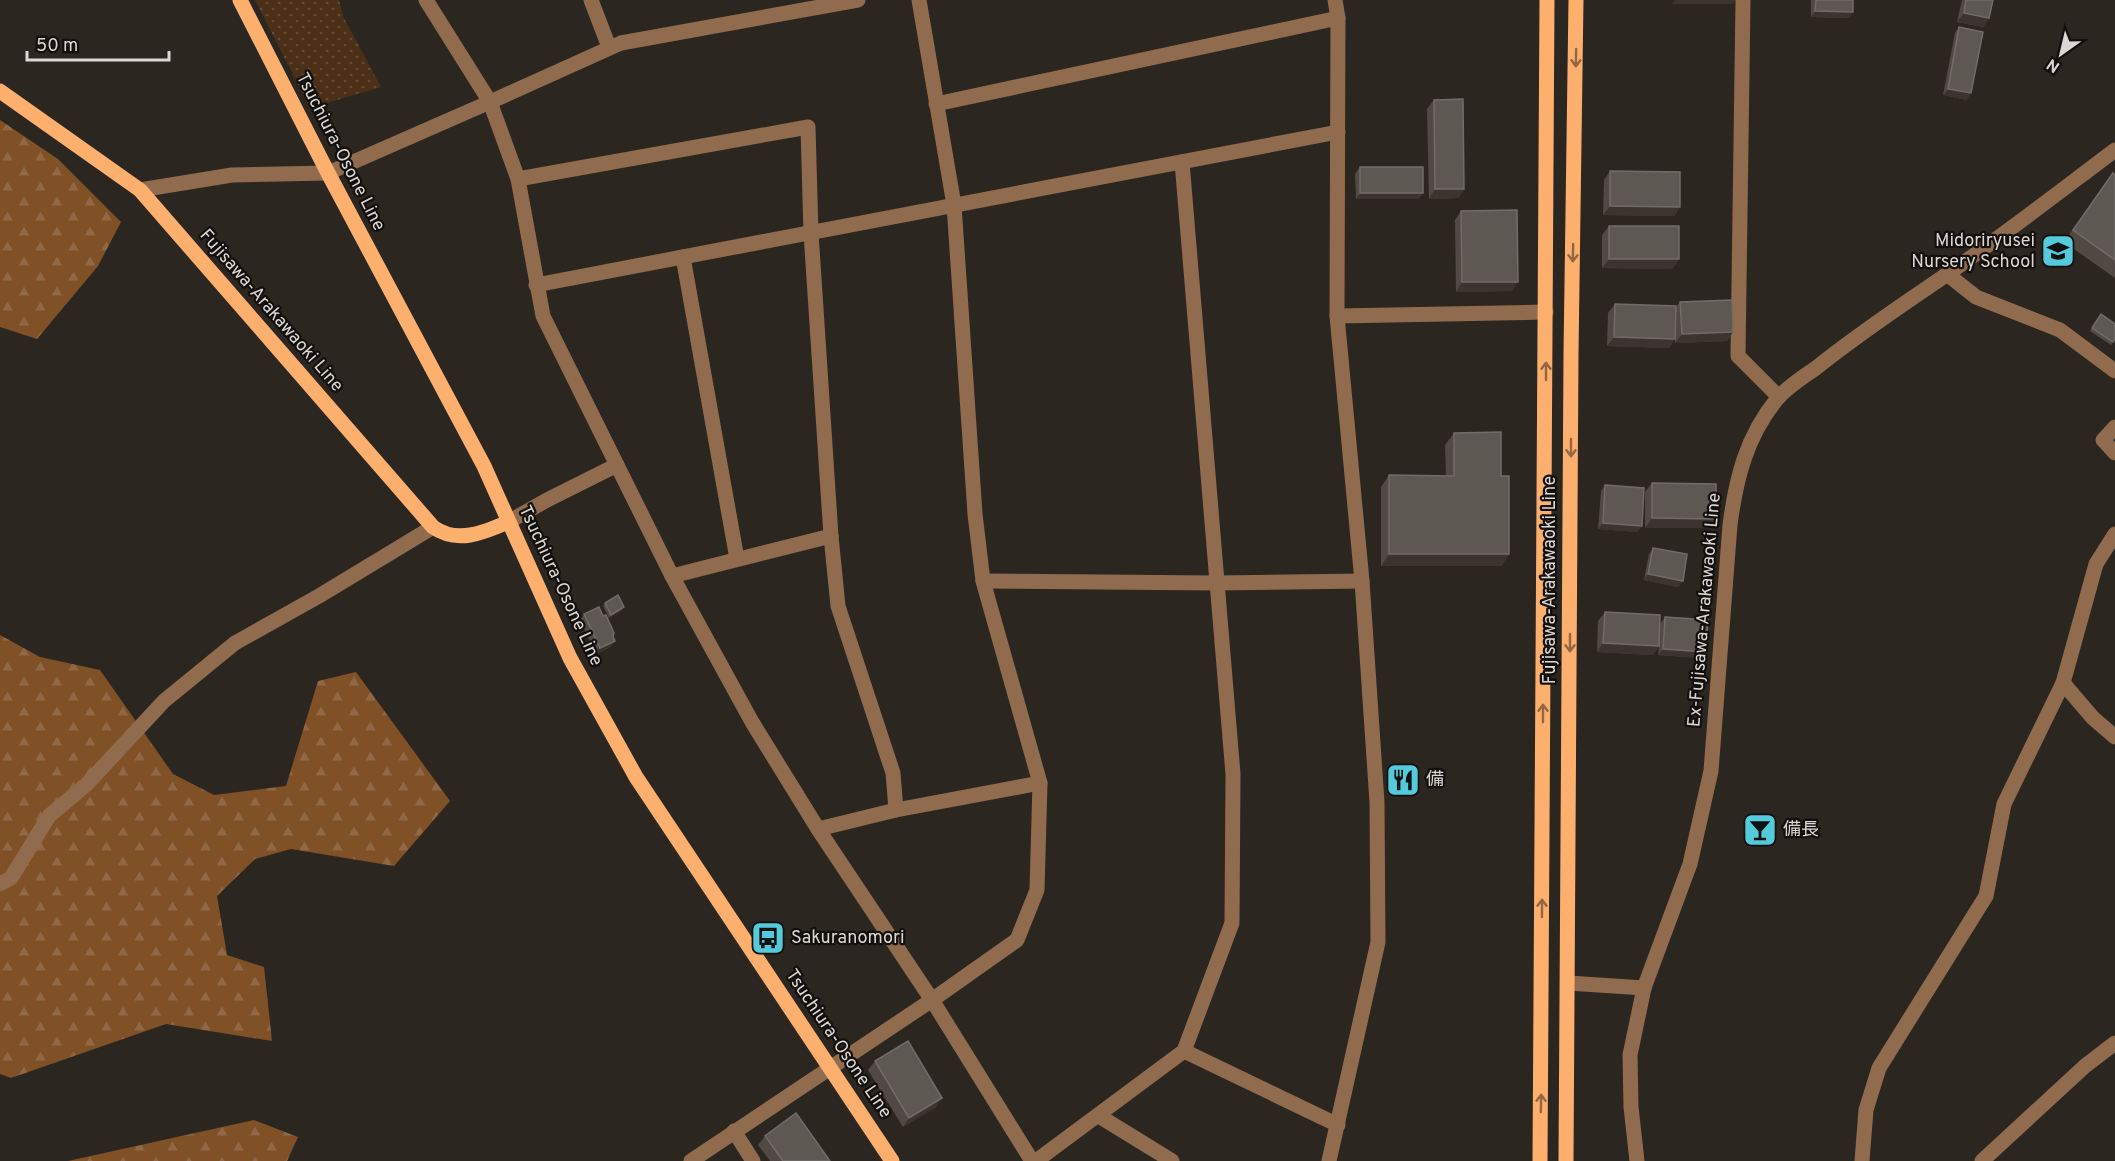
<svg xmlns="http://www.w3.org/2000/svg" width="2115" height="1161" viewBox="0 0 2115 1161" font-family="Overpass,'Noto Sans JP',sans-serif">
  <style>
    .forest { fill: url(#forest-firs) }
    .park { fill: url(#park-dots) }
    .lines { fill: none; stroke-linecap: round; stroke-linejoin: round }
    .minor { stroke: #916b4d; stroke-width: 15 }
    .major { stroke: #fdaf6e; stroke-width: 15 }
    .wall { fill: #504944 }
    .shaded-wall { fill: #3b342f }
    .building { fill: #5e5853; stroke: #726c68; stroke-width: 1.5 }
    .oneway { stroke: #936742 }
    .labels { text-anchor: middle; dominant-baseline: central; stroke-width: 4.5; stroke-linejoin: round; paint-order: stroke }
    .street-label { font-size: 18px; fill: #dbd7d4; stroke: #120f0d }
    .poi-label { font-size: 18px; fill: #dbd7d4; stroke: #120f0d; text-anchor: start }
  </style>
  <defs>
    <pattern id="forest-firs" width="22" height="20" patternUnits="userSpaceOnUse" patternTransform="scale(1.5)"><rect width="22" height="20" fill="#805027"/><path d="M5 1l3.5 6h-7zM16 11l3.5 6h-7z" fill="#916845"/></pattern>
    <pattern id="park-dots" width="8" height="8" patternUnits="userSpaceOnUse" patternTransform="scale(1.5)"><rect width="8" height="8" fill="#4b2f17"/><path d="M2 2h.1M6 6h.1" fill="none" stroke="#644c38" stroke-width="1.8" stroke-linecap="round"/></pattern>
  </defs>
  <rect width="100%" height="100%" fill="#2c2621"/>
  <!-- forest -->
  <g class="forest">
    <polygon points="0,120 58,159 121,222 98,266 37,339 0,327"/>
    <polygon points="0,635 40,657 100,670 173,774 214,795 286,786 318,681 356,672 450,801 394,866 291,849 255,859 217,896 227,955 264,967 272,1041 166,1024 11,1078 0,1074"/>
    <polygon points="254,1120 298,1137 287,1161 68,1161"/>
  </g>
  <!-- park -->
  <polygon class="park" points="255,0 339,0 344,18 381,87 310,108"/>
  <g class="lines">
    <!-- minor -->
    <g class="minor">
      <polyline points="426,0 490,102 518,179 543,316 672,576 752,722 818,829 932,1000 1032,1161"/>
      <polyline points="591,0 609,47"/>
      <polyline points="1743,0 1738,356 1779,397"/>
      <polyline points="936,104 1338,18"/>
      <polyline points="518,179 808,127 811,233 831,536 838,606 893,773 896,810"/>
      <polyline points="140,190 232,175 328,173 490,102 621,43 858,0"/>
      <polyline points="683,257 737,559"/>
      <polyline points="1947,274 1976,297 2060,330 2115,371"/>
      <polyline points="536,285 1338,132"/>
      <polyline points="1337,316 1546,312"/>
      <polyline points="2115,427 2103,440 2115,453"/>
      <polyline points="508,522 547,500 617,465"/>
      <polyline points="672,576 831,536"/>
      <polyline points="983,581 1216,583 1362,581"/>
      <polyline points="2063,683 2093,718 2115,737"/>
      <polyline points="818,829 896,810 1040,783"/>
      <polyline points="0,884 11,878 49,816 87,784 164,701 235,643 319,596 433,527"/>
      <path d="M1568,983L1644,988L1690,864L1711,771L1730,525C1736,479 1746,437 1777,399C1787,387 1803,377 1816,368C1858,334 1902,305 1946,275C2004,235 2059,192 2115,150"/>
      <polyline points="1184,1051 1338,1125"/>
      <polyline points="1099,1116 1172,1161"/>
      <polyline points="734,1131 753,1161"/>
      <polyline points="691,1161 932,1000 1017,940 1037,890 1040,783 983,581 975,514 954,205 919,0"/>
      <polyline points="1036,1161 1184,1051 1232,923 1233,774 1182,162"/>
      <polyline points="1329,1161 1378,942 1377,802 1362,581 1337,316 1338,18 1335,0"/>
      <polyline points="1637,1161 1631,1107 1630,1055 1644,988"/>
      <polyline points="1862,1161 1866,1110 1879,1068 1986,896 2004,804 2063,683 2096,564 2115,534"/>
      <polyline points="1982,1161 2085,1066 2115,1043"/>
    </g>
    <!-- major -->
    <g class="major">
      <polyline points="240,0 328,173 484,466 570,658 636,777 892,1161"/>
      <path d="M0,91L140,190L433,527C457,544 483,533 508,522"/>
      <polyline points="1540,1161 1547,0"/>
      <polyline points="1566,1161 1571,354 1576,0"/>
    </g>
  </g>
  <!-- wall -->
  <g class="wall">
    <polygon points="1811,0 1853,0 1853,12 1849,18 1811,17"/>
    <polygon points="1962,0 1993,0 1989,18 1983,27 1957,22"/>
    <polygon points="1959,27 1967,100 1943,95 1955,33"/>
    <polygon points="1434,100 1464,189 1458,198 1429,199 1427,109"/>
    <polygon points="1360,167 1419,199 1356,199 1355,174"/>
    <polygon points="1610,171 1680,207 1674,216 1603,215 1604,180"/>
    <polygon points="2113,173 2115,175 2115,278 2064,242"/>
    <polygon points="1461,211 1512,291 1456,292 1455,220"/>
    <polygon points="1609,226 1679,259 1672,269 1602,268 1602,235"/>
    <polygon points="1680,302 1733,332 1727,341 1675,343 1675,339 1669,348 1607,346 1608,313 1615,304 1676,307"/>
    <polygon points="2101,314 2115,339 2111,345 2090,331"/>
    <polygon points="1454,433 1501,476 1509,554 1501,566 1381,566 1381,487 1389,475 1446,476 1445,445"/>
    <polygon points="1652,483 1716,519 1710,528 1645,528 1645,492"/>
    <polygon points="1605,485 1638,532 1598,529 1601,491"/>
    <polygon points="1653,548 1678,587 1644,580 1649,554"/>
    <polygon points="605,603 622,610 609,618 603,606"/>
    <polygon points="1605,612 1660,624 1665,617 1702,658 1658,655 1659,646 1653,655 1597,652 1598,621"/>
    <polygon points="584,614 613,636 611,647 596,654 580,620"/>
    <polygon points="875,1061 936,1107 903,1127 868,1070"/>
    <polygon points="765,1136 830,1161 770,1161 758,1145"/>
  </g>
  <!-- shaded-wall -->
  <g class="shaded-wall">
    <polygon points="1675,0 1735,0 1733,4 1672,4"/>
    <polygon points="1815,11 1853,12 1849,18 1811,17"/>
    <polygon points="1964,13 1989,18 1983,27 1957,22"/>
    <polygon points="1948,89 1971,93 1967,100 1943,95"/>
    <polygon points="1435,189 1464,189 1458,198 1429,199"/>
    <polygon points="1360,193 1423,193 1419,199 1356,199"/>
    <polygon points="1610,206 1680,207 1674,216 1603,215"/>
    <polygon points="1609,259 1679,259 1672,269 1602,268"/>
    <polygon points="1462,282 1518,282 1512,291 1456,292"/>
    <polygon points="1733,332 1727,341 1675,343 1682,334"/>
    <polygon points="1614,337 1675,339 1669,348 1607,346"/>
    <polygon points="1652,518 1716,519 1710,528 1645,528"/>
    <polygon points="1603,523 1642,526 1638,532 1598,529"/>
    <polygon points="1389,554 1509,554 1501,566 1381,566"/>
    <polygon points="1648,574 1683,581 1678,587 1644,580"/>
    <polygon points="624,607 622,610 609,618 611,615"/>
    <polygon points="615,641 611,647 596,654 600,648"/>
    <polygon points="1603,643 1659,646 1653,655 1597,652"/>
    <polygon points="1663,649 1706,652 1702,658 1658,655"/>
    <polygon points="942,1098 936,1107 903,1127 909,1118"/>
  </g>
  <!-- building -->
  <g class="building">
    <polygon points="1816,0 1853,0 1853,12 1815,11"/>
    <polygon points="1966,0 1993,0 1989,18 1964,13"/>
    <polygon points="1959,27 1983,32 1971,93 1948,89"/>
    <polygon points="1463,99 1464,189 1435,189 1434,100"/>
    <rect x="1360" y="167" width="63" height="26"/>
    <polygon points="1610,171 1680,172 1680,207 1610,206"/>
    <polygon points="2113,173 2115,175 2115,260 2073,230"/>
    <polygon points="1517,210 1518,282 1462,282 1461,211"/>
    <rect x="1609" y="226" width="70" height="33"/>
    <polygon points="1732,300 1733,332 1682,334 1680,302"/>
    <polygon points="1615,304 1676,306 1675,339 1614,337"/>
    <polygon points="2101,314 2115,324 2115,339 2113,342 2092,328"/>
    <polygon points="1501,432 1501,476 1509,476 1509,554 1389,554 1389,475 1454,476 1454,433"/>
    <polygon points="1652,483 1716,484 1716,519 1652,518"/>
    <polygon points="1605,485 1644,488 1642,526 1603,523"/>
    <polygon points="1653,548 1687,554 1683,581 1648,574"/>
    <polygon points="618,595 624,607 611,615 605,603"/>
    <polygon points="599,607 603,616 606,615 614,633 613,636 615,641 600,648 584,614"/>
    <polygon points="1605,612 1660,615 1659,646 1603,643"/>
    <polygon points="1665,617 1708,620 1706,652 1663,649"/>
    <polygon points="908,1041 942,1098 909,1118 875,1061"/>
    <polygon points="796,1113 830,1161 783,1161 765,1136"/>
  </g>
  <!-- one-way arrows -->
  <defs><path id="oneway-shaft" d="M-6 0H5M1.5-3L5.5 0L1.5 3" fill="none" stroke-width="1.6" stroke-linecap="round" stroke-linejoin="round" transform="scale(1.5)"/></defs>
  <g class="oneway">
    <use href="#oneway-shaft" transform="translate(1576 58) rotate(91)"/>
    <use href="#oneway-shaft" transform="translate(1573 253) rotate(91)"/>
    <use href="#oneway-shaft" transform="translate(1546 371) rotate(-90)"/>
    <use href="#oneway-shaft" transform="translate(1571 448) rotate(90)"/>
    <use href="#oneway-shaft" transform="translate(1570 643) rotate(90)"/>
    <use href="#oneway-shaft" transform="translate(1543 713) rotate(-90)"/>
    <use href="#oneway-shaft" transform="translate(1542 908) rotate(-90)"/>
    <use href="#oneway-shaft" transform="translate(1541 1103) rotate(-89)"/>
  </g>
  <!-- icons -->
  <defs>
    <symbol id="school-square" viewBox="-11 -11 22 22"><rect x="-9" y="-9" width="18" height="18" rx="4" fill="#54cadd" stroke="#120f0d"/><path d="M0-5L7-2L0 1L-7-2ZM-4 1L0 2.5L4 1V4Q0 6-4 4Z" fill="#111"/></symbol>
    <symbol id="restaurant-square" viewBox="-11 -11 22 22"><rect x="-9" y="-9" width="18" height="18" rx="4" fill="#54cadd" stroke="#120f0d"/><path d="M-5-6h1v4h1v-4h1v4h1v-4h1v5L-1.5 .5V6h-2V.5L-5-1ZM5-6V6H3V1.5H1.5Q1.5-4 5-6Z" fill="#111"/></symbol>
    <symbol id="bar-square" viewBox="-11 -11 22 22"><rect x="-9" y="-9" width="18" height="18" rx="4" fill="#54cadd" stroke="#120f0d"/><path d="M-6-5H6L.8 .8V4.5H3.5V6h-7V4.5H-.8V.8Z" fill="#111"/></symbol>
    <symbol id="bus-square" viewBox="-11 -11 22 22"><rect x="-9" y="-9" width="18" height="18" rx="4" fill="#54cadd" stroke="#120f0d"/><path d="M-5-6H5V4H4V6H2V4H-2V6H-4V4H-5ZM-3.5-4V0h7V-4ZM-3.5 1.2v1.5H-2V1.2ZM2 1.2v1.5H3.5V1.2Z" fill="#111"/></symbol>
  </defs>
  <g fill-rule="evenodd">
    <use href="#school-square" x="2039" y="232" width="38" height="38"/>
    <use href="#restaurant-square" x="1384" y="761" width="38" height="38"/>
    <use href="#bar-square" x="1741" y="811" width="38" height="38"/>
    <use href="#bus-square" x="749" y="919" width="38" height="38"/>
  </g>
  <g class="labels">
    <!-- street labels -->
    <g class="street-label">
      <text transform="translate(340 152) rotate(63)">Tsuchiura-Osone Line</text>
      <text transform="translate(271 311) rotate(49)">Fujisawa-Arakawaoki Line</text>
      <text transform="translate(1550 580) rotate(-90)">Fujisawa-Arakawaoki Line</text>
      <text transform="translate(560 586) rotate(65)">Tsuchiura-Osone Line</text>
      <text transform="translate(1705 610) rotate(-85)">Ex-Fujisawa-Arakawaoki Line</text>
      <text transform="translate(838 1044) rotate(56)">Tsuchiura-Osone Line</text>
    </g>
    <!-- poi labels -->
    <g class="poi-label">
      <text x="2035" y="241" text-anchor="end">Midoriryusei<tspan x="2035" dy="21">Nursery School</tspan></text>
      <text x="1426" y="780">備</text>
      <text x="1783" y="830">備長</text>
      <text x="791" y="938">Sakuranomori</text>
    </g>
  </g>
  <!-- north arrow -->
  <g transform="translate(2061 54) rotate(214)" stroke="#120f0d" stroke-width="4.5" paint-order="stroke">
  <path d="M0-4.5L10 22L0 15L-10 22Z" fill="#dbd7d4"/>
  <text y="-9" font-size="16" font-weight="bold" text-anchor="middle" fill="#dbd7d4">N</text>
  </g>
  <!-- scale -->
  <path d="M27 51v9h142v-9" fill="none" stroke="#dbd7d4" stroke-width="3"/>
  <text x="36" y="51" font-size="18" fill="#dbd7d4" stroke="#120f0d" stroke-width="4.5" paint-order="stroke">50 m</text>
</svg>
